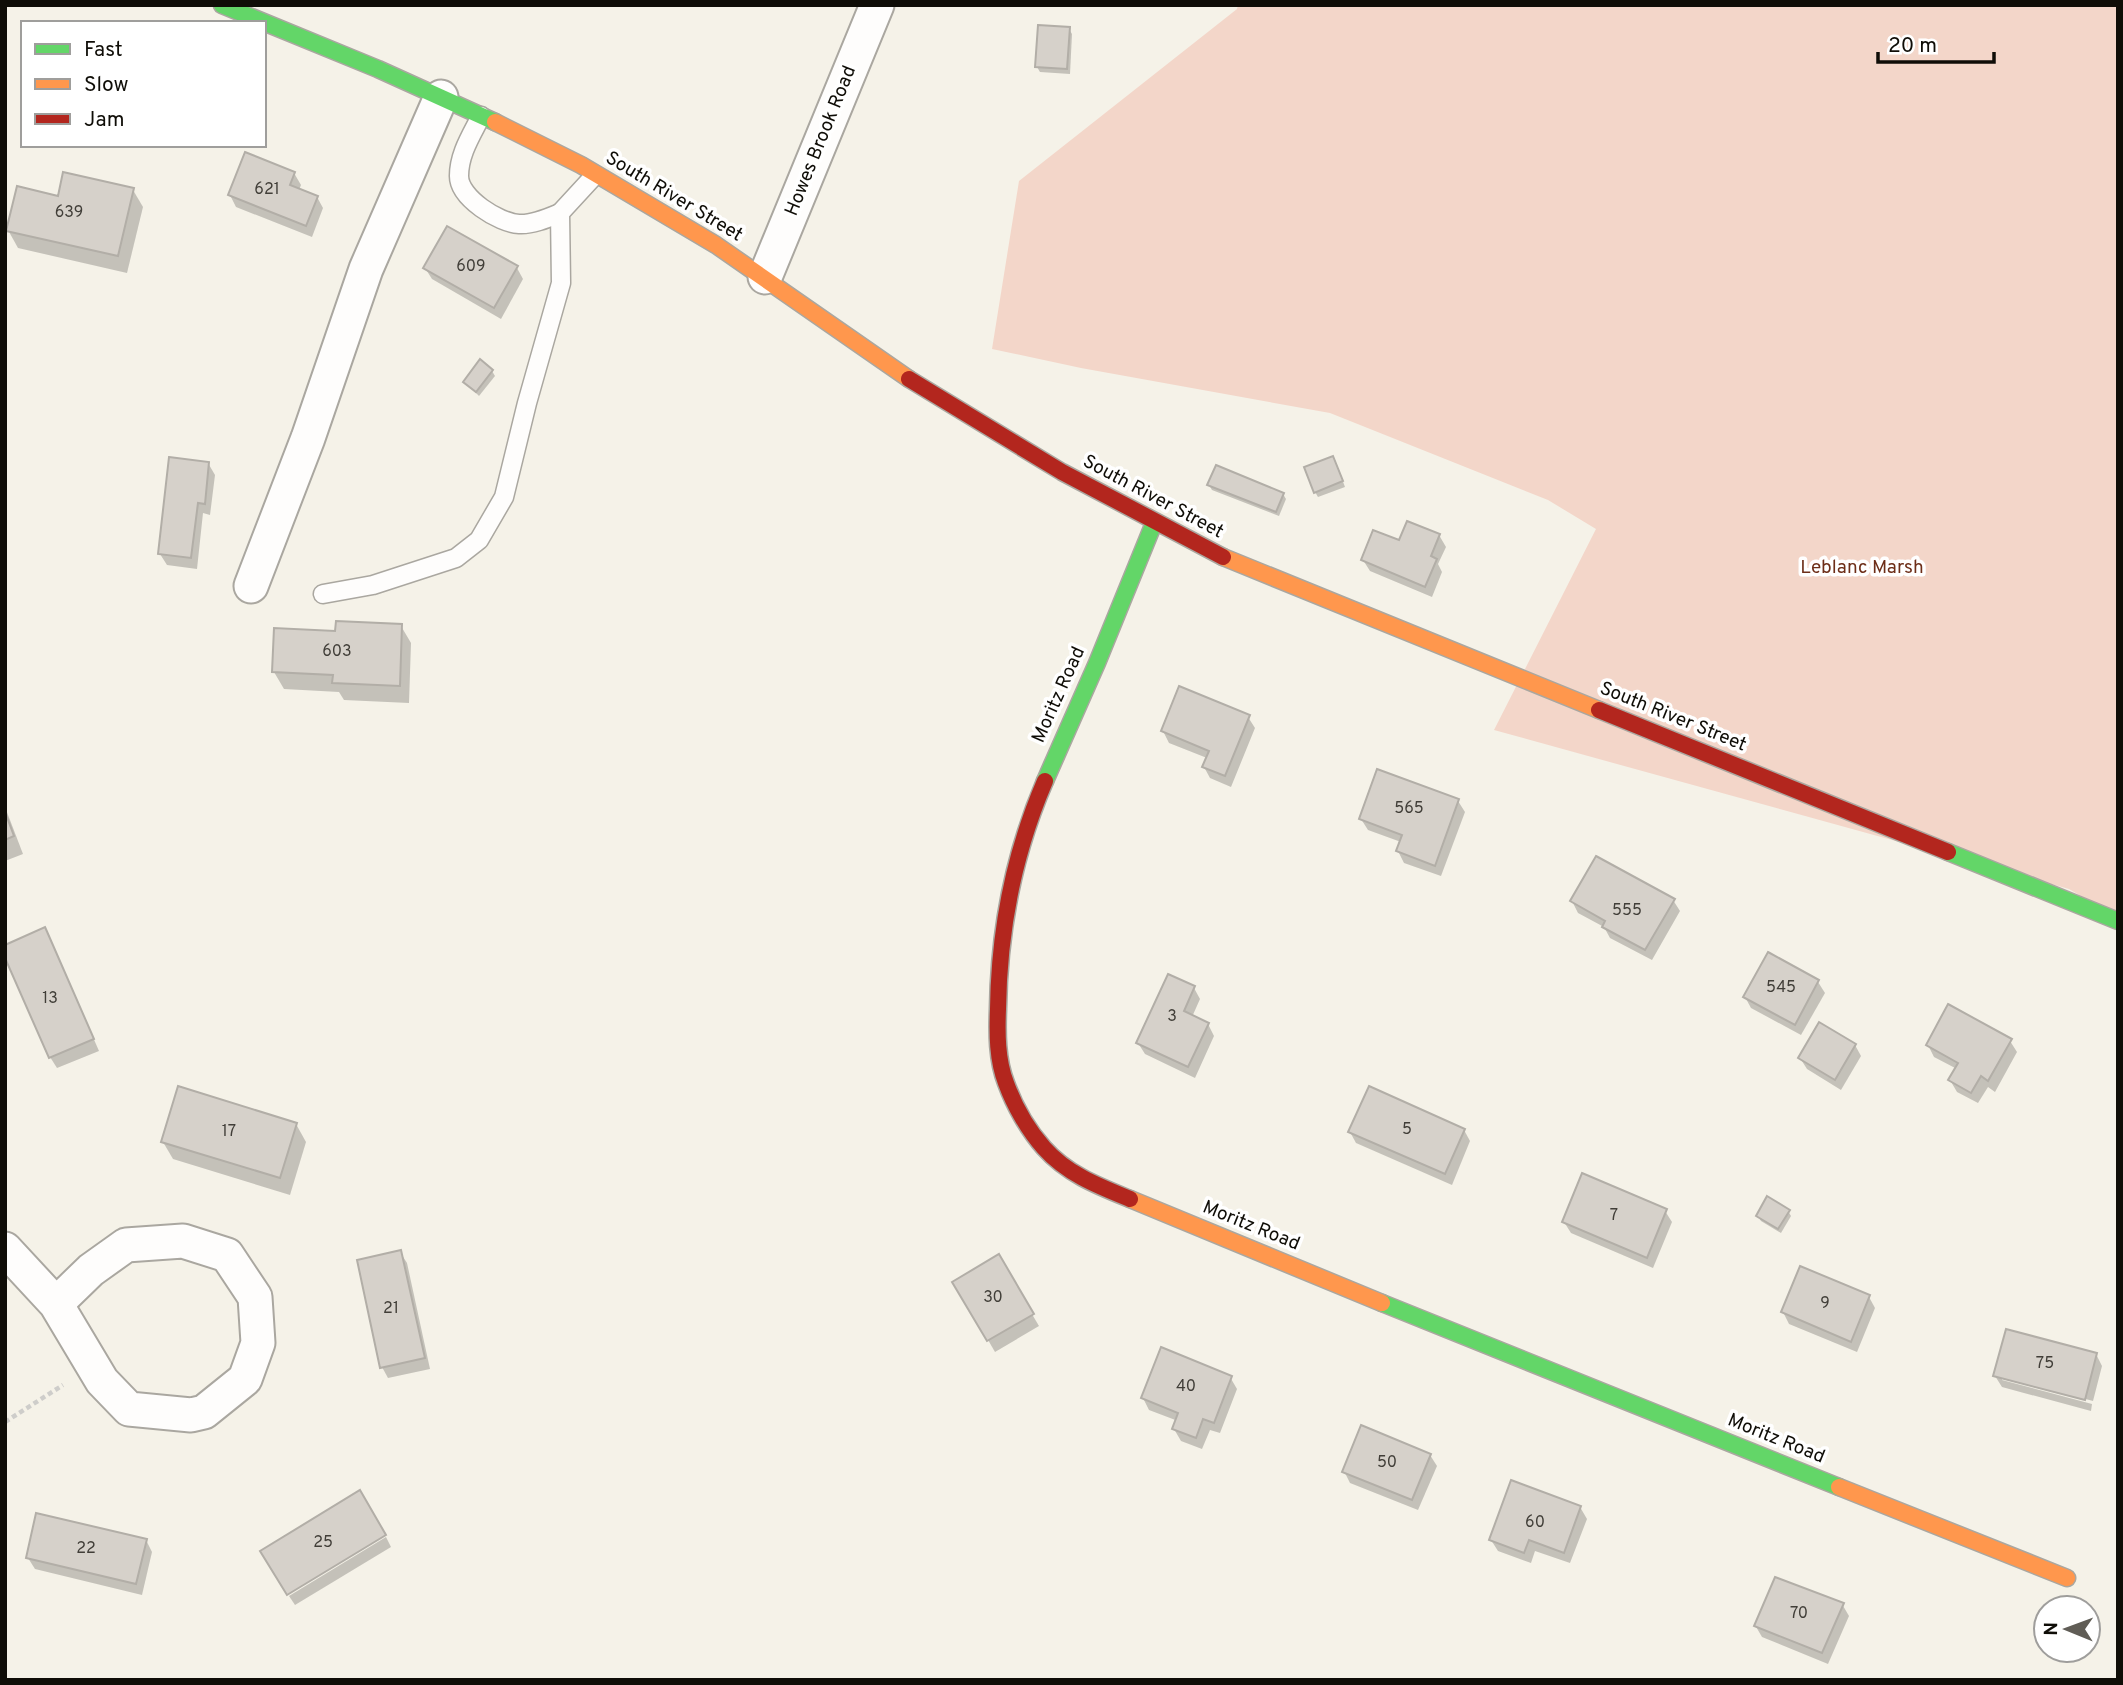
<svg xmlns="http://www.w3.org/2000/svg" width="2123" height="1685" viewBox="0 0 2123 1685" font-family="Overpass,sans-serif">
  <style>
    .green { fill: #f3d6c9 }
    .shadow { fill: #0003 }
    .building { fill: #d6d1ca; stroke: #b2aea7; stroke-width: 2 }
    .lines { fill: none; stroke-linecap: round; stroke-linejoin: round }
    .lane-casing { stroke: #aaa7a0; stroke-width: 21 }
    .street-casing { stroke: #aaa7a0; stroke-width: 37 }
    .fast-casing { stroke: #aaa7a0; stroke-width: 19 }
    .slow-casing { stroke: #aaa7a0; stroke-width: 19 }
    .jam-casing { stroke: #aaa7a0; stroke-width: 19 }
    .path { stroke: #cecdca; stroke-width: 4.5; stroke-dasharray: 5 3.5; stroke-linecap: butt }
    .lane { stroke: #fefdfc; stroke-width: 18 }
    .street { stroke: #fefdfc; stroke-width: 33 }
    .fast { stroke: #63d668; stroke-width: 16 }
    .slow { stroke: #ff974d; stroke-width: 16 }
    .jam { stroke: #b3261e; stroke-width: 16 }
    .labels { text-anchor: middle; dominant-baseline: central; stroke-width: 7; stroke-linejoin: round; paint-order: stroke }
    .number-label { font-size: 16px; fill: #413e38 }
    .street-label { font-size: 19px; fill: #0f0d07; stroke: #fff }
    .park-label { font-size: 19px; fill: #6d2e18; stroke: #fff }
  </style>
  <rect width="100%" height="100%" fill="#f5f2e8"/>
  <!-- green -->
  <polygon class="green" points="1238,5 2118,5 2118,918 2069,889 1494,730 1596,529 1548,500 1330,413 1081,368 992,349 1019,181 1237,9"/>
  <!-- shadow -->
  <g class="shadow">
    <polygon points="1069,29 1072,34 1070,74 1040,72 1037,67"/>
    <polygon points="294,173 301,185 299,190 317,197 323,208 312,237 236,207 230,195"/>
    <polygon points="133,190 143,207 127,273 18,248 8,230 59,198"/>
    <polygon points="425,268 517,268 523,279 501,319 432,279"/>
    <polygon points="492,371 495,376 479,396 465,382"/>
    <polygon points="208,463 215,475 210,515 203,513 197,569 167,565 160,554"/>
    <polygon points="1336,463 1345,487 1318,497 1315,492"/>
    <polygon points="1209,485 1283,494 1286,499 1279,516 1212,490"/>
    <polygon points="1439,535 1446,547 1438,564 1442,572 1432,597 1370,571 1363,560 1400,543"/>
    <polygon points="401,626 411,643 409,703 344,700 339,692 284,689 274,672 337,632"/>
    <polygon points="1248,717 1255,728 1231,787 1210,778 1204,767 1207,758 1169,743 1163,731"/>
    <polygon points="1458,801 1465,812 1441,876 1404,863 1398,851 1401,842 1368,830 1361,819"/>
    <polygon points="5,807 23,854 5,861"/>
    <polygon points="1673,900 1680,911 1652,960 1610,938 1604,927 1578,913 1572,901"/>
    <polygon points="51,941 99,1051 57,1068 50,1057"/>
    <polygon points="1818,982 1825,993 1801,1035 1751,1008 1745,997"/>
    <polygon points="1194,988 1200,999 1192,1017 1208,1024 1214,1036 1195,1078 1145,1054 1138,1043"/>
    <polygon points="2010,1041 2017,1052 1995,1092 1988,1087 1978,1103 1957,1092 1950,1080 1957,1069 1934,1057 1928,1045"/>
    <polygon points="1855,1045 1861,1056 1841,1090 1807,1069 1800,1058"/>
    <polygon points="296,1124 306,1142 290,1195 173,1159 163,1142"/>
    <polygon points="1464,1130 1470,1141 1452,1185 1356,1143 1350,1132"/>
    <polygon points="1665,1211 1672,1222 1653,1268 1571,1233 1564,1222"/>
    <polygon points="1788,1211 1791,1216 1781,1233 1761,1221 1758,1216"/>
    <polygon points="400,1252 407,1263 430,1369 388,1378 382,1367"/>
    <polygon points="998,1257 1039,1326 995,1352 955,1283"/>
    <polygon points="1869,1297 1875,1308 1857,1352 1789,1324 1783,1312"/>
    <polygon points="2096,1354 2102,1366 2093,1401 2002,1376 2002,1380 2092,1404 2091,1411 2002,1387 1995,1376"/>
    <polygon points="1230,1377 1237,1389 1220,1433 1210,1430 1202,1449 1181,1441 1174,1429 1178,1421 1149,1410 1143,1398"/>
    <polygon points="1430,1455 1437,1466 1418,1510 1350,1483 1344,1471"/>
    <polygon points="1580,1507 1587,1519 1570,1563 1535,1551 1531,1563 1498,1551 1491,1540"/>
    <polygon points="386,1537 391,1547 295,1605 289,1596"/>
    <polygon points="146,1540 152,1552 142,1595 35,1569 28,1558"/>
    <polygon points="1842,1604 1849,1616 1828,1664 1762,1637 1755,1625"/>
  </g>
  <!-- building -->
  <g class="building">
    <polygon points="1038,25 1070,27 1067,69 1035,67"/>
    <polygon points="245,152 295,172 290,185 318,196 306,226 228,195"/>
    <polygon points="63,172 134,188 118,256 6,231 17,186 58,196"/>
    <polygon points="447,226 518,266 494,308 423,268"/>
    <polygon points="480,359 493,370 476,392 463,382"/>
    <polygon points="1333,456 1343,481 1314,493 1304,467"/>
    <polygon points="169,457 209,462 205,504 198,503 191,558 158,554"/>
    <polygon points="1216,465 1284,493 1276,512 1207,485"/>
    <polygon points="1407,521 1440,534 1431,556 1437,559 1425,587 1361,560 1373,530 1399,540"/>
    <polygon points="336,621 402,624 400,686 332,683 333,675 272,672 274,628 335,631"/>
    <polygon points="1179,686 1250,715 1225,776 1202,767 1209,751 1161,731"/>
    <polygon points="1377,769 1459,799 1435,866 1396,851 1402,835 1359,819"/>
    <polygon points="5,812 14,836 5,840"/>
    <polygon points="1596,856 1675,899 1645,950 1602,927 1605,921 1570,901"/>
    <polygon points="45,927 94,1039 49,1058 5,958 5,945"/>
    <polygon points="1768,952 1819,980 1795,1025 1743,997"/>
    <polygon points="1168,974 1195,986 1184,1011 1209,1023 1188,1067 1136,1043"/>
    <polygon points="1948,1004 2012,1039 1988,1081 1981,1076 1971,1093 1948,1080 1958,1063 1926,1045"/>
    <polygon points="1819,1022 1856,1044 1835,1080 1798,1058"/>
    <polygon points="178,1086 297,1123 280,1178 161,1142"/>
    <polygon points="1369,1086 1465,1129 1445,1174 1348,1132"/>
    <polygon points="1582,1173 1667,1209 1647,1258 1562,1222"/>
    <polygon points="1767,1196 1790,1210 1778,1229 1756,1216"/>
    <polygon points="401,1250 425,1358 380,1368 357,1260"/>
    <polygon points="999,1254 1034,1314 987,1341 952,1282"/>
    <polygon points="1800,1266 1870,1295 1851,1342 1781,1312"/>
    <polygon points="2006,1329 2097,1353 2085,1400 1993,1376"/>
    <polygon points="1161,1347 1232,1376 1214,1423 1203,1419 1196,1438 1172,1429 1178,1413 1141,1398"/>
    <polygon points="1361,1425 1431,1454 1412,1500 1342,1472"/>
    <polygon points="1511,1480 1581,1506 1564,1553 1529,1540 1524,1553 1489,1540"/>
    <polygon points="360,1490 386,1535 287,1595 260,1551"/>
    <polygon points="36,1513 147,1539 136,1584 26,1558"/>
    <polygon points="1775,1577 1844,1603 1822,1653 1754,1626"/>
  </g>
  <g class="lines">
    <defs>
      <g id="lane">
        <path d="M481,116C471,136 459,154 459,176C459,198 499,223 519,224C532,225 548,218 560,213"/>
        <polyline points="323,594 373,585 456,558 479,540 504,497 527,403 561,283 560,213 595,175"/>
      </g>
      <g id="street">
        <polyline points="765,277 877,5"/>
        <polyline points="251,586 308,438 366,269 441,97"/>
        <polyline points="5,1249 56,1304 102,1381 129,1409 191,1415 204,1412 245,1379 258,1343 255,1297 227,1255 183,1241 126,1245 91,1270 56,1304"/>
      </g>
      <g id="fast">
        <polyline points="222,5 378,69 495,122"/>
        <polyline points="1045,781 1097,663 1154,523"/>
        <polyline points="1948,852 2118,921"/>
        <polyline points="1382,1303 1839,1487"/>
      </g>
      <g id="slow">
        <polyline points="495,122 581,165 716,245 909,379"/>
        <polyline points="1223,557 1599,710"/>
        <polyline points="1130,1199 1382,1303"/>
        <polyline points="1839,1487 2067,1578"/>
      </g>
      <g id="jam">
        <polyline points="909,379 1062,472 1223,557"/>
        <polyline points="1599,710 1948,852"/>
        <path d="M1045,781C1014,853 999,931 998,1009C997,1033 997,1060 1006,1083C1014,1105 1028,1130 1044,1148C1067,1174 1098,1186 1130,1199"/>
      </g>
    </defs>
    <!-- lane casing -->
    <use href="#lane" class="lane-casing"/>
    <!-- street casing -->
    <use href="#street" class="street-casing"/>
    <!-- fast casing -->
    <use href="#fast" class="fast-casing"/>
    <!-- slow casing -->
    <use href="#slow" class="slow-casing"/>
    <!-- jam casing -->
    <use href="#jam" class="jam-casing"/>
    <!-- path -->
    <polyline class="path" points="5,1422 63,1385"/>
    <!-- lane -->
    <use href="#lane" class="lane"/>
    <!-- street -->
    <use href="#street" class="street"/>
    <!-- fast -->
    <use href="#fast" class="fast"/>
    <!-- slow -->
    <use href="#slow" class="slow"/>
    <!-- jam -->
    <use href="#jam" class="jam"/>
  </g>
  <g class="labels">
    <!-- number labels -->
    <g class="number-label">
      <text x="267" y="190">621</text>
      <text x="69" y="213">639</text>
      <text x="471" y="267">609</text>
      <text x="337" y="652">603</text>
      <text x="1409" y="809">565</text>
      <text x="1627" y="911">555</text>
      <text x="1781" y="988">545</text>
      <text x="50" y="999">13</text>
      <text x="1172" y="1017">3</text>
      <text x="1407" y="1130">5</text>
      <text x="229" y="1132">17</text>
      <text x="1614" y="1216">7</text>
      <text x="993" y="1298">30</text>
      <text x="1825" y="1304">9</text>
      <text x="391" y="1309">21</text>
      <text x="2045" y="1364">75</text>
      <text x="1186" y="1387">40</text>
      <text x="1387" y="1463">50</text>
      <text x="1535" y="1523">60</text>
      <text x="323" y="1543">25</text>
      <text x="86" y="1549">22</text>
      <text x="1799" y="1614">70</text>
    </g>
    <!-- street labels -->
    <g class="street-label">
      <text transform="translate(821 141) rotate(-68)">Howes Brook Road</text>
      <text transform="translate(674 197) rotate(31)">South River Street</text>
      <text transform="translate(1153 497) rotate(28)">South River Street</text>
      <text transform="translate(1059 695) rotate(-66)">Moritz Road</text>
      <text transform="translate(1673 717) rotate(22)">South River Street</text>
      <text transform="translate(1251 1226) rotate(22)">Moritz Road</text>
      <text transform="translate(1776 1439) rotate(22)">Moritz Road</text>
    </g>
    <!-- park labels -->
    <g class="park-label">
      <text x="1862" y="568">Leblanc Marsh</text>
    </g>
  </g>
  <!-- border -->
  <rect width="2123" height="1685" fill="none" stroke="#0f0d07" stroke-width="14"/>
  <!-- legend -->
  <rect x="21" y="21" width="245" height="126" fill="#ffffff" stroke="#9f9e9c" stroke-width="2"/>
  <rect x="35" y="44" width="35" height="10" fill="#63d668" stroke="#9f9e9c" stroke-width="2"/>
  <text x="84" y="56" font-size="21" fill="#0f0d07">Fast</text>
  <rect x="35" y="79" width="35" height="10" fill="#ff974d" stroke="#9f9e9c" stroke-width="2"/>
  <text x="84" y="91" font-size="21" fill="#0f0d07">Slow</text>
  <rect x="35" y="114" width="35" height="10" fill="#b3261e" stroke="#9f9e9c" stroke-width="2"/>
  <text x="84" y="126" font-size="21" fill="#0f0d07">Jam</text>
  <!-- north arrow -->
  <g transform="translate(2067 1629) rotate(271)"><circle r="33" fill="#ffffff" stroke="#9f9e9c" stroke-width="2"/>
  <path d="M0-5L12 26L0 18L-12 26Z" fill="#605d56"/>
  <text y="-10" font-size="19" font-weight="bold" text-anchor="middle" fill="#0f0d07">N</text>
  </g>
  <!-- scale -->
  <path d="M1878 52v10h116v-10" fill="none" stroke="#0f0d07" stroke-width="3.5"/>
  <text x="1888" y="52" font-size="21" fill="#0f0d07" stroke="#ffffff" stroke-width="5" paint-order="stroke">20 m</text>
</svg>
